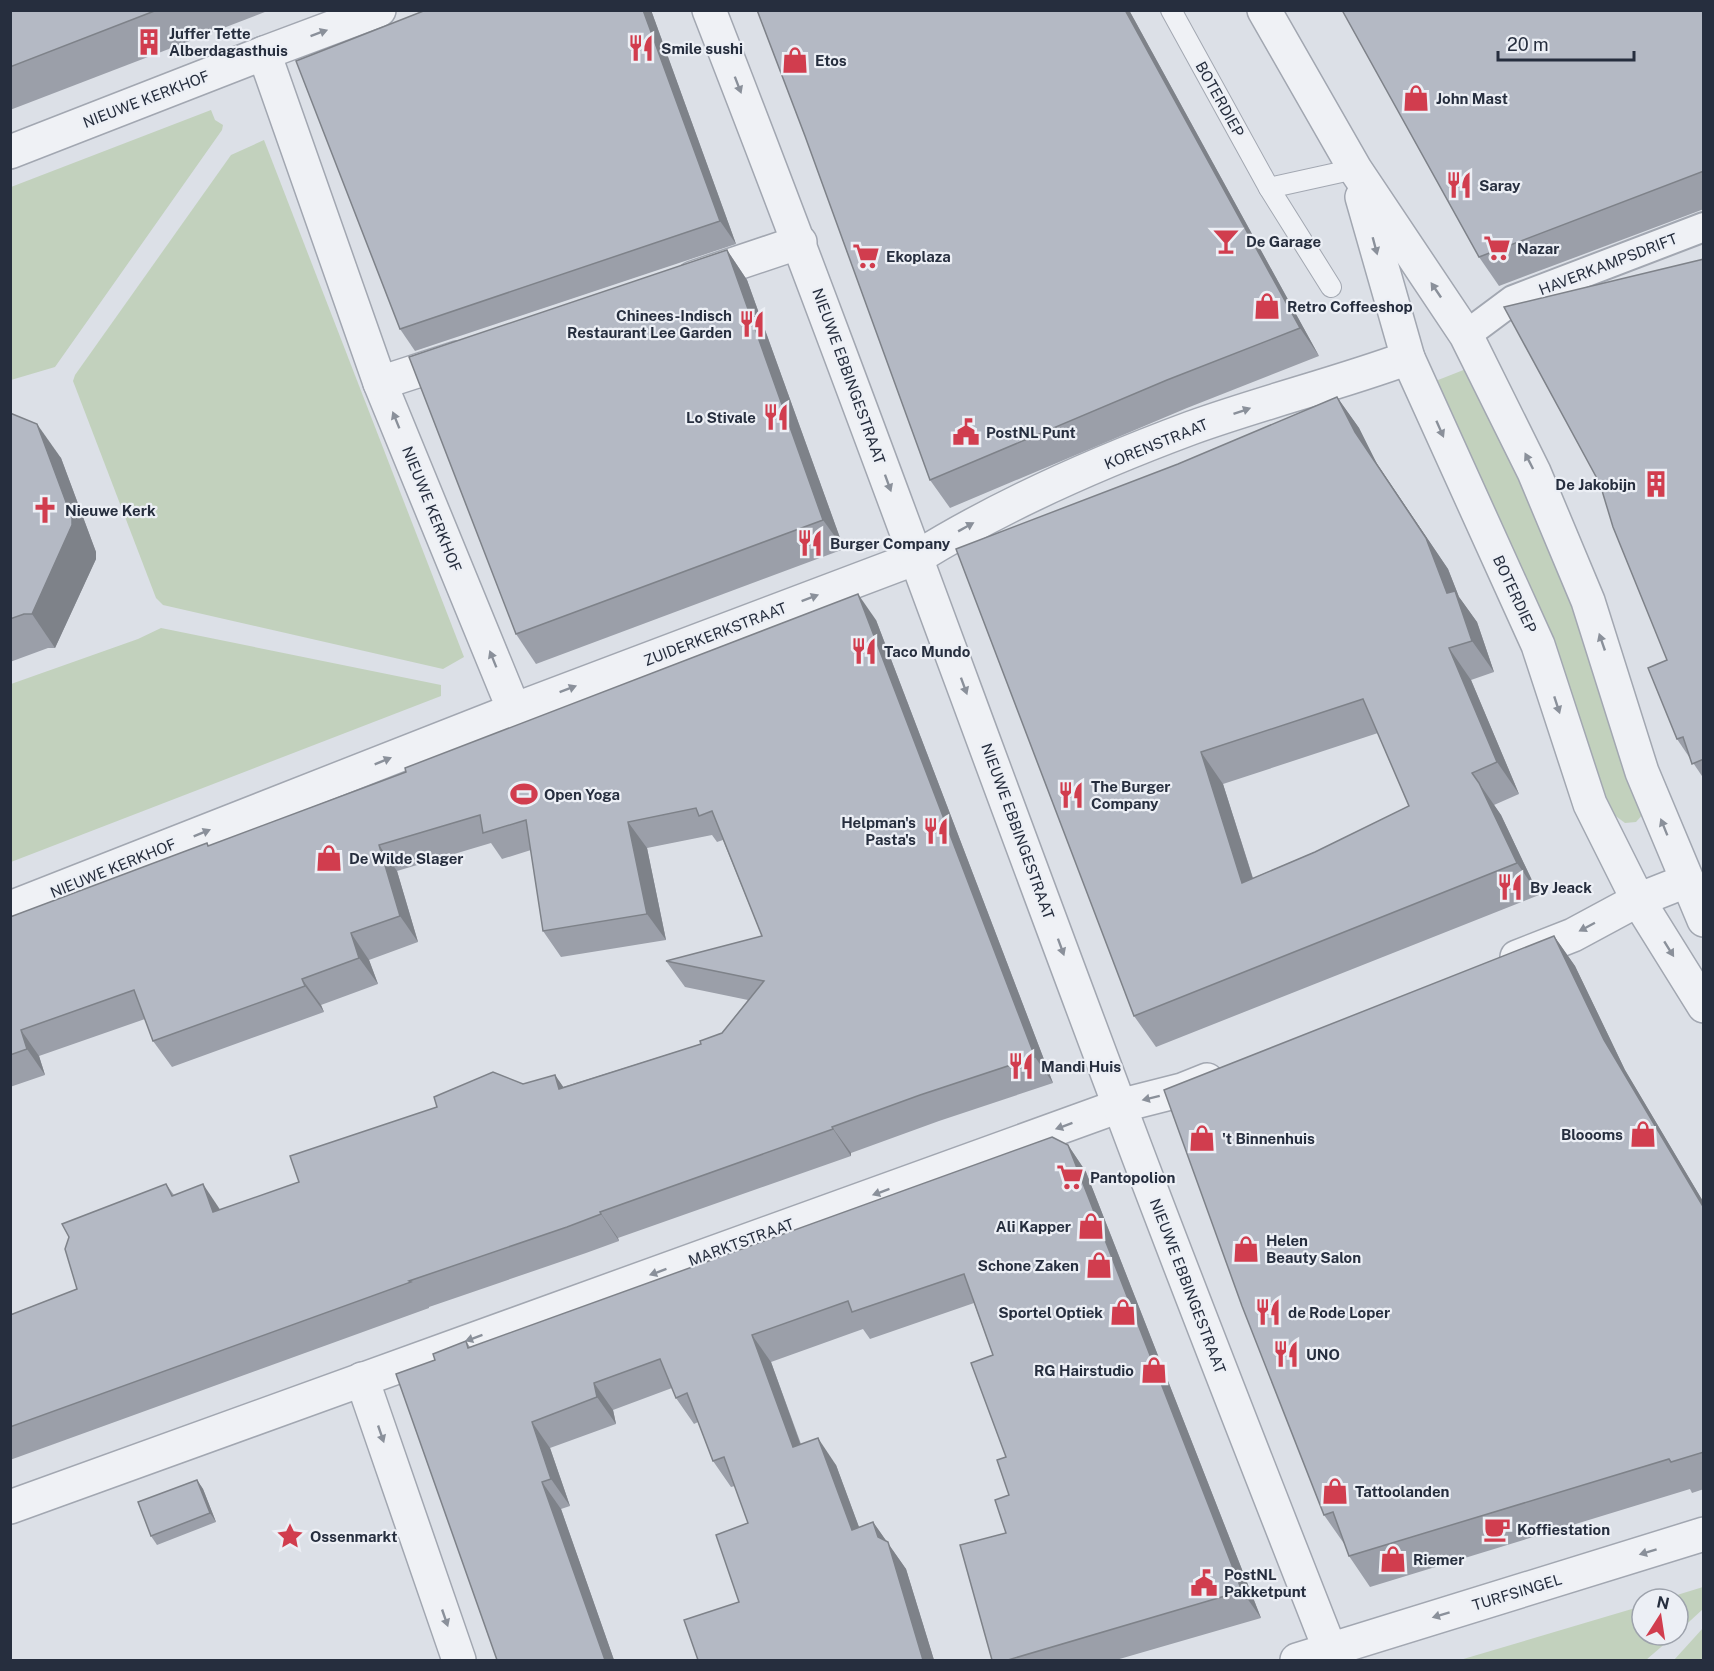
<svg xmlns="http://www.w3.org/2000/svg" width="1714" height="1671" viewBox="0 0 1714 1671" font-family="'Public Sans',sans-serif">
  <style>
    .green { fill: #c2d1bd }
    .lines { fill: none; stroke-linecap: round; stroke-linejoin: round }
    .service-casing { stroke: #a2a7b1; stroke-width: 22 }
    .pedestrian-casing { stroke: #a2a7b1; stroke-width: 32 }
    .minor-casing { stroke: #a2a7b1; stroke-width: 36 }
    .tertiary-casing { stroke: #a2a7b1; stroke-width: 36 }
    .service { stroke: #eff1f5; stroke-width: 20 }
    .pedestrian { stroke: #eff1f5; stroke-width: 28 }
    .minor { stroke: #eff1f5; stroke-width: 33 }
    .tertiary { stroke: #eff1f5; stroke-width: 33 }
    .wall { fill: #9b9fa9; fill-rule: evenodd }
    .shaded-wall { fill: #7e8289 }
    .building { fill: #b4b9c4; stroke: #7e8289; stroke-width: 1.5; fill-rule: evenodd }
    .oneway { fill: #8a909a }
    .labels { text-anchor: middle; dominant-baseline: central; stroke-width: 4.5; stroke-linejoin: round; paint-order: stroke }
    .poi-label { font-size: 15px; font-weight: bold; fill: #262e3e; stroke: #eceff5; text-anchor: start }
    .street-label { font-size: 15px; fill: #262e3e; stroke: #eceff5 }
  </style>
  <rect width="100%" height="100%" fill="#dce0e7"/>
  <!-- green -->
  <g class="green">
    <polygon points="211,110 215,120 223,125 222,130 55,367 11,380 11,187"/>
    <polygon points="264,140 464,657 443,669 163,605 156,598 73,381 75,375 231,155"/>
    <polygon points="1466,369 1566,573 1644,813 1636,822 1625,823 1609,811 1433,382"/>
    <polygon points="161,628 441,685 441,696 11,862 11,684 138,639"/>
    <polygon points="1703,1587 1703,1609 1678,1632 1678,1599 1664,1599"/>
    <polygon points="1642,1606 1642,1635 1675,1635 1646,1660 1460,1660"/>
    <polygon points="1703,1628 1703,1660 1674,1660"/>
  </g>
  <g class="lines">
    <defs>
      <g id="service">
        <polyline points="1171,10 1269,188 1355,169"/>
        <polyline points="1269,188 1331,287"/>
      </g>
      <polyline id="pedestrian" points="1466,335 1513,300 1704,227"/>
      <g id="minor">
        <polyline points="264,53 379,10"/>
        <polyline points="10,152 264,53 380,383 514,710 10,908"/>
        <polyline points="693,278 800,242"/>
        <polyline points="380,383 457,358"/>
        <path d="M514,710L916,558C1001,505 1097,463 1191,428C1263,402 1337,384 1408,358"/>
        <polyline points="1517,957 1573,935 1638,900 1686,881"/>
        <polyline points="362,1379 459,1660"/>
        <polyline points="10,1507 1119,1106 1182,1090 1207,1080"/>
      </g>
      <g id="tertiary">
        <path d="M709,10C851,374 982,741 1120,1107C1189,1292 1262,1476 1334,1660"/>
        <polyline points="1264,10 1355,169 1466,335 1534,472 1588,601 1642,772 1704,920"/>
        <polyline points="1362,197 1408,358 1538,645 1590,804 1638,900 1704,1006"/>
        <polyline points="1297,1660 1704,1534"/>
      </g>
    </defs>
    <!-- service casing -->
    <use href="#service" class="service-casing"/>
    <!-- pedestrian casing -->
    <use href="#pedestrian" class="pedestrian-casing"/>
    <!-- minor casing -->
    <use href="#minor" class="minor-casing"/>
    <!-- tertiary casing -->
    <use href="#tertiary" class="tertiary-casing"/>
    <!-- service -->
    <use href="#service" class="service"/>
    <!-- pedestrian -->
    <use href="#pedestrian" class="pedestrian"/>
    <!-- minor -->
    <use href="#minor" class="minor"/>
    <!-- tertiary -->
    <use href="#tertiary" class="tertiary"/>
  </g>
  <!-- wall -->
  <g class="wall">
    <polygon points="10,10 270,10 10,110"/>
    <polygon points="651,10 736,244 415,351 400,329"/>
    <polygon points="757,10 1129,10 1319,356 1187,408 950,508 930,480 805,136"/>
    <polygon points="1704,10 1704,209 1499,286 1479,257"/>
    <polygon points="727,250 747,280 844,549 536,664 516,634"/>
    <polygon points="1704,259 1704,779 1677,739 1667,660"/>
    <path d="M1337,397L1359,428L1377,464L1448,569L1459,597L1477,622L1494,672L1471,680L1519,794L1494,805L1501,815L1539,895L1156,1047L1134,1016L1178,464ZM1378,733L1409,806L1315,852L1253,878L1223,784Z"/>
    <polygon points="10,413 61,458 96,552 96,559 55,648 48,648 10,662"/>
    <polygon points="876,620 1053,1083 939,1121 851,1153 851,1156 618,1238 619,1241 586,1253 429,1307 429,1308 10,1460 10,1315 77,1289 166,1184 174,1195 221,1210 299,1182 523,1084 555,1075 563,1087 701,1044 722,1033 748,1000 685,987 666,961 762,936 723,840 717,842 712,835 647,848 666,940 561,957 543,931 531,850 502,859 491,843 397,871 418,942 369,960 378,984 321,1005 324,1012 172,1067 153,1041 145,1019 39,1056 45,1075 10,1087 10,917 207,843 209,846"/>
    <polygon points="1554,936 1575,966 1625,1070 1704,1203 1704,1489 1692,1493 1690,1489 1370,1587 1349,1556 1345,1545 1324,1515"/>
    <polygon points="1068,1145 1086,1172 1261,1618 1116,1660 992,1660 1009,1495 1006,1457 993,1355 974,1303 870,1339 863,1329 771,1362 801,1444 836,1465 859,1527 873,1522 906,1569 934,1660 698,1660 739,1602 748,1523 735,1486 731,1487 713,1461 698,1422 694,1424 676,1398 672,1388 613,1410 616,1424 550,1448 570,1506 561,1509 614,1660 497,1660 435,1360 466,1341 470,1347"/>
    <polygon points="197,1480 203,1489 216,1522 157,1545 151,1536"/>
  </g>
  <!-- shaded-wall -->
  <g class="shaded-wall">
    <polygon points="643,10 651,10 736,244 720,221"/>
    <polygon points="1125,10 1129,10 1319,356 1300,328"/>
    <polygon points="727,250 747,280 844,549 823,520"/>
    <polygon points="1337,397 1359,428 1377,464 1448,569 1459,597 1477,622 1494,672 1472,641 1447,593 1355,432"/>
    <polygon points="37,424 61,458 96,552 96,559 55,648 32,614"/>
    <polygon points="858,594 876,620 1053,1083 1035,1057"/>
    <polygon points="1449,648 1471,680 1519,794 1497,762"/>
    <polygon points="1201,752 1223,784 1264,914 1242,883"/>
    <polygon points="1479,783 1501,815 1539,895 1517,863"/>
    <polygon points="628,822 647,848 666,940 647,914"/>
    <polygon points="379,845 397,871 418,942 400,916"/>
    <polygon points="351,933 369,960 378,984 359,958"/>
    <polygon points="1554,936 1575,966 1625,1070 1704,1203 1704,1208 1604,1040"/>
    <polygon points="302,979 321,1005 324,1012 305,986"/>
    <polygon points="21,1030 39,1056 45,1075 27,1049"/>
    <polygon points="555,1075 573,1101 559,1089"/>
    <polygon points="832,1127 851,1153 851,1156 833,1129"/>
    <polygon points="1068,1145 1086,1172 1261,1618 1242,1591"/>
    <polygon points="203,1184 221,1211 213,1212"/>
    <polygon points="600,1212 618,1238 619,1241 601,1214"/>
    <polygon points="752,1335 771,1362 811,1474 793,1447"/>
    <polygon points="594,1383 613,1410 616,1424 597,1397"/>
    <polygon points="532,1422 550,1448 570,1506 551,1479"/>
    <polygon points="818,1438 836,1465 870,1557 852,1530"/>
    <polygon points="197,1480 203,1489 216,1522 210,1513"/>
    <polygon points="542,1482 561,1509 614,1660 605,1660"/>
    <polygon points="873,1522 906,1569 934,1660 923,1660"/>
  </g>
  <!-- building -->
  <g class="building">
    <polygon points="10,10 157,10 10,67"/>
    <polygon points="426,10 643,10 720,221 400,329 296,61"/>
    <polygon points="757,10 1125,10 1300,328 1167,380 930,480 805,136"/>
    <polygon points="1342,10 1704,10 1704,171 1479,257"/>
    <polygon points="727,250 823,520 516,634 409,357"/>
    <polygon points="1704,259 1704,759 1692,764 1683,737 1677,739 1648,668 1667,660 1613,527 1600,484 1504,307"/>
    <path d="M1337,397L1355,432L1426,538L1447,593L1455,591L1472,641L1449,648L1497,762L1472,773L1479,783L1517,863L1134,1016L956,549L1178,464ZM1363,699L1409,806L1315,852L1242,883L1201,752Z"/>
    <polygon points="10,413 37,424 72,518 72,525 32,614 24,614 10,619"/>
    <polygon points="858,594 1035,1057 920,1095 832,1127 833,1129 600,1212 601,1214 567,1227 409,1281 411,1282 10,1427 10,1315 77,1289 65,1249 69,1237 62,1224 166,1184 172,1196 203,1184 213,1212 299,1182 290,1156 437,1107 434,1097 493,1072 523,1084 555,1075 559,1089 701,1044 700,1041 722,1033 764,981 666,961 762,936 712,811 699,816 696,808 628,822 647,914 543,931 526,820 483,833 480,815 379,845 400,916 351,933 359,958 302,979 305,986 153,1041 134,990 21,1030 27,1049 10,1055 10,917 207,843 208,846 406,772 405,768"/>
    <polygon points="1554,936 1604,1040 1704,1208 1704,1452 1671,1462 1669,1459 1349,1556 1333,1512 1324,1515 1242,1306 1164,1090"/>
    <polygon points="1052,1137 1068,1145 1242,1591 1008,1660 992,1660 960,1545 1006,1533 995,1500 1009,1495 997,1460 1006,1457 971,1363 993,1355 964,1274 852,1312 848,1301 752,1335 793,1447 818,1438 852,1530 873,1522 878,1537 888,1542 923,1660 698,1660 684,1620 739,1602 716,1535 748,1523 724,1457 713,1461 687,1393 676,1398 660,1359 594,1383 597,1397 532,1422 551,1479 542,1482 605,1660 497,1660 396,1374 435,1360 433,1354 466,1341 468,1348"/>
    <polygon points="197,1480 210,1513 151,1536 138,1502"/>
  </g>
  <!-- one-way arrows -->
  <defs><path id="oneway-solid" d="M-6-.8H1V-3.2L6.5 0L1 3.2V.8H-6Z" transform="scale(1.5)"/></defs>
  <g class="oneway">
    <use href="#oneway-solid" transform="translate(319 33) rotate(-20)"/>
    <use href="#oneway-solid" transform="translate(738 85) rotate(69)"/>
    <use href="#oneway-solid" transform="translate(1375 246) rotate(75)"/>
    <use href="#oneway-solid" transform="translate(1436 290) rotate(-124)"/>
    <use href="#oneway-solid" transform="translate(1242 411) rotate(-19)"/>
    <use href="#oneway-solid" transform="translate(396 420) rotate(-112)"/>
    <use href="#oneway-solid" transform="translate(1440 429) rotate(66)"/>
    <use href="#oneway-solid" transform="translate(1529 461) rotate(-117)"/>
    <use href="#oneway-solid" transform="translate(888 483) rotate(70)"/>
    <use href="#oneway-solid" transform="translate(966 527) rotate(-29)"/>
    <use href="#oneway-solid" transform="translate(810 598) rotate(-21)"/>
    <use href="#oneway-solid" transform="translate(1602 642) rotate(-109)"/>
    <use href="#oneway-solid" transform="translate(493 659) rotate(-112)"/>
    <use href="#oneway-solid" transform="translate(964 686) rotate(70)"/>
    <use href="#oneway-solid" transform="translate(568 689) rotate(-21)"/>
    <use href="#oneway-solid" transform="translate(1557 705) rotate(72)"/>
    <use href="#oneway-solid" transform="translate(383 761) rotate(-22)"/>
    <use href="#oneway-solid" transform="translate(1664 827) rotate(-112)"/>
    <use href="#oneway-solid" transform="translate(202 833) rotate(-22)"/>
    <use href="#oneway-solid" transform="translate(1587 927) rotate(152)"/>
    <use href="#oneway-solid" transform="translate(1061 947) rotate(70)"/>
    <use href="#oneway-solid" transform="translate(1669 949) rotate(58)"/>
    <use href="#oneway-solid" transform="translate(1151 1098) rotate(166)"/>
    <use href="#oneway-solid" transform="translate(1064 1126) rotate(160)"/>
    <use href="#oneway-solid" transform="translate(881 1192) rotate(160)"/>
    <use href="#oneway-solid" transform="translate(658 1272) rotate(160)"/>
    <use href="#oneway-solid" transform="translate(474 1338) rotate(160)"/>
    <use href="#oneway-solid" transform="translate(381 1434) rotate(71)"/>
    <use href="#oneway-solid" transform="translate(1648 1552) rotate(163)"/>
    <use href="#oneway-solid" transform="translate(1441 1615) rotate(163)"/>
    <use href="#oneway-solid" transform="translate(445 1618) rotate(71)"/>
  </g>
  <!-- icons -->
  <defs>
    <symbol id="building-bare" viewBox="-9 -9 18 18"><path d="M-4-6H4V6H1V3H-1V6H-4ZM-2.5-4.3h1.7v1.8h-1.7ZM.8-4.3h1.7v1.8H.8ZM-2.5-1h1.7V.8h-1.7ZM.8-1h1.7V.8H.8Z" fill="#d13d4e" stroke="#eceff5" stroke-width="2.5" paint-order="stroke"/></symbol>
    <symbol id="restaurant-bare" viewBox="-9 -9 18 18"><path d="M-5-6h1v4h1v-4h1v4h1v-4h1v5L-1.5 .5V6h-2V.5L-5-1ZM5-6V6H3V1.5H1.5Q1.5-4 5-6Z" fill="#d13d4e" stroke="#eceff5" stroke-width="2.5" paint-order="stroke"/></symbol>
    <symbol id="shop-bare" viewBox="-9 -9 18 18"><path d="M-5-2.5h2.3a2.7 3.5 0 0 1 5.4 0H5L5.5 6h-11ZM-1.5-2.5h3a1.5 2.3 0 0 0-3 0Z" fill="#d13d4e" stroke="#eceff5" stroke-width="2.5" paint-order="stroke"/></symbol>
    <symbol id="bar-bare" viewBox="-9 -9 18 18"><path d="M-6-5H6L.8 .8V4.5H3.5V6h-7V4.5H-.8V.8Z" fill="#d13d4e" stroke="#eceff5" stroke-width="2.5" paint-order="stroke"/></symbol>
    <symbol id="supermarket-bare" viewBox="-9 -9 18 18"><path d="M-6-5.5h2.5l.6 2H6L4.5 2H-2.5L-4.4-4H-6ZM-1.5 3.2a1.3 1.3 0 1 0 .1 0ZM3 3.2a1.3 1.3 0 1 0 .1 0Z" fill="#d13d4e" stroke="#eceff5" stroke-width="2.5" paint-order="stroke"/></symbol>
    <symbol id="civic-bare" viewBox="-9 -9 18 18"><path d="M-.6-6.5H3V-4.5H.6V-3L4-1V1h2V6H-6V1h2V-1L-.6-3ZM-1.2 2.5V6h2.4V2.5Z" fill="#d13d4e" stroke="#eceff5" stroke-width="2.5" paint-order="stroke"/></symbol>
    <symbol id="church-bare" viewBox="-9 -9 18 18"><path d="M-1.2-6h2.4v3.5h3.3v2.4h-3.3V6h-2.4V-.1h-3.3v-2.4h3.3Z" fill="#d13d4e" stroke="#eceff5" stroke-width="2.5" paint-order="stroke"/></symbol>
    <symbol id="stadium-bare" viewBox="-9 -9 18 18"><path d="M0-5a6.5 5 0 1 0 0 10a6.5 5 0 1 0 0-10ZM-3.5-1.8h7v3.6h-7Z" fill="#d13d4e" stroke="#eceff5" stroke-width="2.5" paint-order="stroke"/></symbol>
    <symbol id="cafe-bare" viewBox="-9 -9 18 18"><path d="M-5.5-4.5H6V0H3Q3 3.5 0 3.5H-2.5Q-5.5 3.5-5.5 0ZM3-3.2v2h1.7v-2ZM-6 4.5H4V6H-6Z" fill="#d13d4e" stroke="#eceff5" stroke-width="2.5" paint-order="stroke"/></symbol>
    <symbol id="sight-bare" viewBox="-9 -9 18 18"><path d="M0-6L1.8-2.2L6-1.7L2.9 1.2L3.7 5.4L0 3.3L-3.7 5.4L-2.9 1.2L-6-1.7L-1.8-2.2Z" fill="#d13d4e" stroke="#eceff5" stroke-width="2.5" paint-order="stroke"/></symbol>
  </defs>
  <g fill-rule="evenodd">
    <use href="#building-bare" x="130" y="23" width="38" height="38"/>
    <use href="#restaurant-bare" x="622" y="29" width="38" height="38"/>
    <use href="#shop-bare" x="776" y="41" width="38" height="38"/>
    <use href="#shop-bare" x="1397" y="79" width="38" height="38"/>
    <use href="#restaurant-bare" x="1440" y="166" width="38" height="38"/>
    <use href="#bar-bare" x="1207" y="222" width="38" height="38"/>
    <use href="#supermarket-bare" x="1478" y="229" width="38" height="38"/>
    <use href="#supermarket-bare" x="847" y="237" width="38" height="38"/>
    <use href="#shop-bare" x="1248" y="287" width="38" height="38"/>
    <use href="#restaurant-bare" x="733" y="305" width="38" height="38"/>
    <use href="#restaurant-bare" x="757" y="398" width="38" height="38"/>
    <use href="#civic-bare" x="947" y="413" width="38" height="38"/>
    <use href="#building-bare" x="1637" y="465" width="38" height="38"/>
    <use href="#church-bare" x="26" y="491" width="38" height="38"/>
    <use href="#restaurant-bare" x="791" y="524" width="38" height="38"/>
    <use href="#restaurant-bare" x="845" y="632" width="38" height="38"/>
    <use href="#stadium-bare" x="505" y="775" width="38" height="38"/>
    <use href="#restaurant-bare" x="1052" y="776" width="38" height="38"/>
    <use href="#restaurant-bare" x="917" y="812" width="38" height="38"/>
    <use href="#shop-bare" x="310" y="839" width="38" height="38"/>
    <use href="#restaurant-bare" x="1491" y="868" width="38" height="38"/>
    <use href="#restaurant-bare" x="1002" y="1047" width="38" height="38"/>
    <use href="#shop-bare" x="1624" y="1115" width="38" height="38"/>
    <use href="#shop-bare" x="1183" y="1119" width="38" height="38"/>
    <use href="#supermarket-bare" x="1051" y="1158" width="38" height="38"/>
    <use href="#shop-bare" x="1072" y="1207" width="38" height="38"/>
    <use href="#shop-bare" x="1227" y="1230" width="38" height="38"/>
    <use href="#shop-bare" x="1080" y="1246" width="38" height="38"/>
    <use href="#shop-bare" x="1104" y="1293" width="38" height="38"/>
    <use href="#restaurant-bare" x="1249" y="1293" width="38" height="38"/>
    <use href="#restaurant-bare" x="1267" y="1335" width="38" height="38"/>
    <use href="#shop-bare" x="1135" y="1351" width="38" height="38"/>
    <use href="#shop-bare" x="1316" y="1472" width="38" height="38"/>
    <use href="#cafe-bare" x="1478" y="1510" width="38" height="38"/>
    <use href="#sight-bare" x="271" y="1517" width="38" height="38"/>
    <use href="#shop-bare" x="1374" y="1540" width="38" height="38"/>
    <use href="#civic-bare" x="1185" y="1564" width="38" height="38"/>
  </g>
  <g class="labels">
    <!-- poi labels -->
    <g class="poi-label">
      <text x="169" y="33">Juffer Tette<tspan x="169" dy="17">Alberdagasthuis</tspan></text>
      <text x="661" y="48">Smile sushi</text>
      <text x="815" y="60">Etos</text>
      <text x="1436" y="98">John Mast</text>
      <text x="1479" y="185">Saray</text>
      <text x="1246" y="241">De Garage</text>
      <text x="1517" y="248">Nazar</text>
      <text x="886" y="256">Ekoplaza</text>
      <text x="1287" y="306">Retro Coffeeshop</text>
      <text x="732" y="315" text-anchor="end">Chinees-Indisch<tspan x="732" dy="17">Restaurant Lee Garden</tspan></text>
      <text x="756" y="417" text-anchor="end">Lo Stivale</text>
      <text x="986" y="432">PostNL Punt</text>
      <text x="1636" y="484" text-anchor="end">De Jakobijn</text>
      <text x="65" y="510">Nieuwe Kerk</text>
      <text x="830" y="543">Burger Company</text>
      <text x="884" y="651">Taco Mundo</text>
      <text x="1091" y="786">The Burger<tspan x="1091" dy="17">Company</tspan></text>
      <text x="544" y="794">Open Yoga</text>
      <text x="916" y="822" text-anchor="end">Helpman's<tspan x="916" dy="17">Pasta's</tspan></text>
      <text x="349" y="858">De Wilde Slager</text>
      <text x="1530" y="887">By Jeack</text>
      <text x="1041" y="1066">Mandi Huis</text>
      <text x="1623" y="1134" text-anchor="end">Bloooms</text>
      <text x="1222" y="1138">'t Binnenhuis</text>
      <text x="1090" y="1177">Pantopolion</text>
      <text x="1071" y="1226" text-anchor="end">Ali Kapper</text>
      <text x="1266" y="1240">Helen<tspan x="1266" dy="17">Beauty Salon</tspan></text>
      <text x="1079" y="1265" text-anchor="end">Schone Zaken</text>
      <text x="1103" y="1312" text-anchor="end">Sportel Optiek</text>
      <text x="1288" y="1312">de Rode Loper</text>
      <text x="1306" y="1354">UNO</text>
      <text x="1134" y="1370" text-anchor="end">RG Hairstudio</text>
      <text x="1355" y="1491">Tattoolanden</text>
      <text x="1517" y="1529">Koffiestation</text>
      <text x="310" y="1536">Ossenmarkt</text>
      <text x="1413" y="1559">Riemer</text>
      <text x="1224" y="1574">PostNL<tspan x="1224" dy="17">Pakketpunt</tspan></text>
    </g>
    <!-- street labels -->
    <g class="street-label">
      <text transform="translate(146 99) rotate(-21)">NIEUWE KERKHOF</text>
      <text transform="translate(1220 99) rotate(61)">BOTERDIEP</text>
      <text transform="translate(1608 264) rotate(-21)">HAVERKAMPSDRIFT</text>
      <text transform="translate(849 376) rotate(70)">NIEUWE EBBINGESTRAAT</text>
      <text transform="translate(1156 444) rotate(-22)">KORENSTRAAT</text>
      <text transform="translate(432 509) rotate(68)">NIEUWE KERKHOF</text>
      <text transform="translate(1515 594) rotate(65)">BOTERDIEP</text>
      <text transform="translate(715 634) rotate(-21)">ZUIDERKERKSTRAAT</text>
      <text transform="translate(1018 831) rotate(70)">NIEUWE EBBINGESTRAAT</text>
      <text transform="translate(113 868) rotate(-22)">NIEUWE KERKHOF</text>
      <text transform="translate(741 1242) rotate(-20)">MARKTSTRAAT</text>
      <text transform="translate(1188 1286) rotate(69)">NIEUWE EBBINGESTRAAT</text>
      <text transform="translate(1517 1592) rotate(-17)">TURFSINGEL</text>
    </g>
  </g>
  <!-- border -->
  <rect width="1714" height="1671" fill="none" stroke="#262e3e" stroke-width="24"/>
  <!-- north arrow -->
  <g transform="translate(1660 1617) rotate(12)"><circle r="28" fill="#eceff5" stroke="#9da2ac" stroke-width="1.5"/>
  <path d="M0-4.5L10 22L0 15L-10 22Z" fill="#d13d4e"/>
  <text y="-9" font-size="16" font-weight="bold" text-anchor="middle" fill="#262e3e">N</text>
  </g>
  <!-- scale -->
  <path d="M1498 51v9h136v-9" fill="none" stroke="#262e3e" stroke-width="3"/>
  <text x="1507" y="51" font-size="18" fill="#262e3e" stroke="#eceff5" stroke-width="4.5" paint-order="stroke">20 m</text>
</svg>
